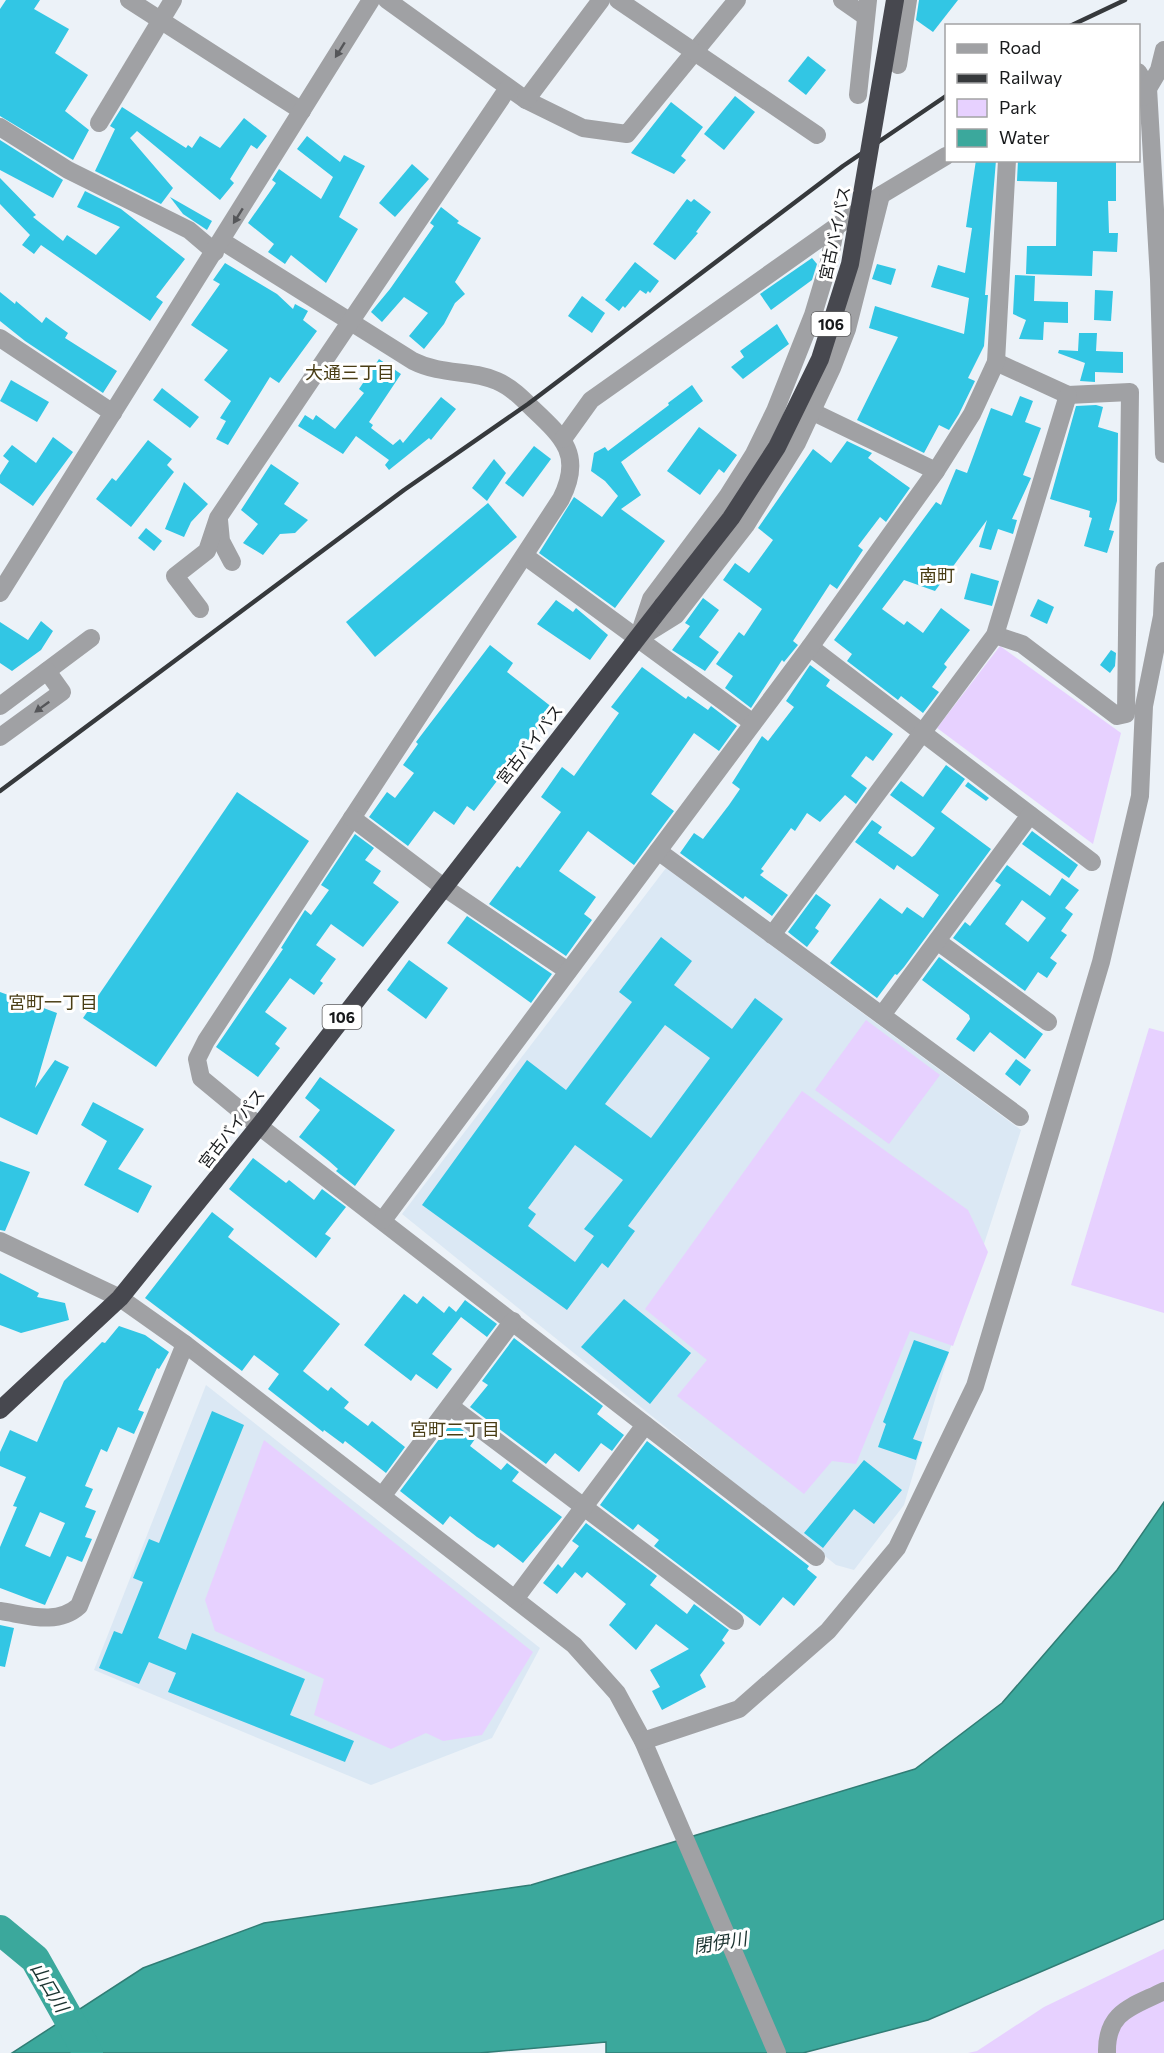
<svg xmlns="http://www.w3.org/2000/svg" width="1164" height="2053" viewBox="0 0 1164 2053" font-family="Commissioner,'Noto Sans JP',sans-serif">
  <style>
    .built { fill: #dbe8f4 }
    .green { fill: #e7d1ff }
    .water { fill: #3ba89c; stroke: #307d75; stroke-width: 1.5 }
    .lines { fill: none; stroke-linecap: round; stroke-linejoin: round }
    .river { stroke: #3ba89c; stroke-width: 30 }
    .building { fill: #32c6e4; fill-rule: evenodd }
    .minor { stroke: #a0a1a4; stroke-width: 18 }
    .highway { stroke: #47484f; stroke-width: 18 }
    .rail { stroke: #36393c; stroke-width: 4.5 }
    .highway-bridge { stroke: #47484f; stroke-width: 18 }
    .oneway { fill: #555659 }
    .labels { text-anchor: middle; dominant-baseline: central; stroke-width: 6; stroke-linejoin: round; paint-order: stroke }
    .shield { fill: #fff; stroke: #5d5e5f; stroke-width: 1.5 }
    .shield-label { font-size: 15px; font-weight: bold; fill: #17191b }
    .street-label { font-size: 16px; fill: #17191b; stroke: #fff }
    .neighbourhood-label { font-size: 18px; fill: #493d14; stroke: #fff }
    .water-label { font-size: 18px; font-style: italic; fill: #1b3330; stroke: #fff }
  </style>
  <rect width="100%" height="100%" fill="#ecf2f8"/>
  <!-- built -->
  <g class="built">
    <polygon points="666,868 1021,1130 949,1352 904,1505 854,1570 836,1565 402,1214"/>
    <polygon points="206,1385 540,1648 492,1738 371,1785 94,1670"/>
  </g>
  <!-- green -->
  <g class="green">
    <polygon points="1000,646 1121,733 1093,844 937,728"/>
    <polygon points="866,1020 940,1075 889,1144 815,1090"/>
    <polygon points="1149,1028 1164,1032 1164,1313 1071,1285"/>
    <polygon points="802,1091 968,1210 988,1252 953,1346 910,1331 856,1464 832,1461 804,1494 677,1396 707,1360 645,1309"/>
    <polygon points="264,1440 533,1652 482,1735 443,1741 426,1733 391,1749 314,1715 324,1679 215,1631 205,1600"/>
    <polygon points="1164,1949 1164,2053 968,2053 977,2051 1044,2007"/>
  </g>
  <!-- water -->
  <polygon class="water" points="1164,1502 1164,1919 928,2020 803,2053 606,2053 606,2042 479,2053 12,2053 143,1968 264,1923 531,1885 915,1769 1002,1703 1117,1570"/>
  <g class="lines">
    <!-- river -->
    <polyline class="river" points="0,1930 35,1959 88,2053"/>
  </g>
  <!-- building -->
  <g class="building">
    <polygon points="6,0 40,0 34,9 69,29 55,53 88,75 65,111 89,130 73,160 0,116 0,9"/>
    <polygon points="919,0 958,0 933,32 916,20"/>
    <polygon points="808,56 826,70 806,95 788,81"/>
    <polygon points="735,96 755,112 724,150 704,134"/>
    <polygon points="671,102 703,127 681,156 686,160 674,174 631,153"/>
    <polygon points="122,107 186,148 188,145 192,148 200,136 220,148 244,118 267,136 257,149 251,145 230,179 234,183 220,200 137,131 130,138 173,188 161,204 95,171 115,129 110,126"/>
    <polygon points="307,136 340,162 344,155 365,166 339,217 358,229 326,283 291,255 285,264 268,252 274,244 248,223 276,183 272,180 279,169 321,199 333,177 297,149"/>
    <polygon points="0,140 63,180 53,198 0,170"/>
    <polygon points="976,160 996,160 985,295 988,295 984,346 968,378 975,381 959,414 949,430 939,425 924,453 857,420 898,337 869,328 875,306 964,334 969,298 931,287 938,265 965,273 972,228 966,227"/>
    <polygon points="1018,160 1116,160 1116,201 1108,201 1109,233 1118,233 1117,252 1093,251 1092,276 1026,274 1027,246 1056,246 1057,182 1017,181"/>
    <polygon points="412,164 429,179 395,217 379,203"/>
    <polygon points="0,178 36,215 33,217 63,241 67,235 96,255 120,227 77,207 85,191 121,209 185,259 156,297 163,302 150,321 41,245 34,254 22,245 30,235 0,204"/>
    <polygon points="170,197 212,221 207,230 183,214"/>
    <polygon points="687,199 691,202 694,199 711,212 696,232 698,233 675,260 653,244"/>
    <polygon points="441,207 459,221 457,223 481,238 455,282 465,294 455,303 444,324 424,349 409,336 428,313 404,297 382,322 371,312 390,289 434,226 430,223"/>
    <polygon points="812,258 817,264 812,280 771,310 760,294"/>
    <polygon points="635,262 659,281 650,293 648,291 646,294 640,290 625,308 623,306 619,311 605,300"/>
    <polygon points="225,263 277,294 293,309 295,304 308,311 303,320 317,331 279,383 270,377 228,445 216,439 226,421 220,418 231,401 204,380 228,350 191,325 220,284 213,280"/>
    <polygon points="877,264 896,269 891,285 872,279"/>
    <polygon points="1015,275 1035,276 1034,301 1068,302 1068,323 1044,322 1043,340 1019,339 1026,320 1013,314"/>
    <polygon points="1095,290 1113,291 1111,321 1094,320"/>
    <polygon points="0,292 15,304 16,301 42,323 46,317 68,333 65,338 117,371 103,393 25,341 0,321"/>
    <polygon points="582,296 605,313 592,333 568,316"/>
    <polygon points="777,324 789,344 743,379 731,367 744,357 740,351"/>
    <polygon points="1079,333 1097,333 1096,351 1123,352 1123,373 1095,372 1095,382 1080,381 1085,363 1058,353 1059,350 1078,351"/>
    <polygon points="379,359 401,374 369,422 373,425 371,428 393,445 400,439 403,443 441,397 456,409 431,440 429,438 389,470 385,465 389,460 356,436 343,454 298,426 305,415 313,420 316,415 335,429 364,393 359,389"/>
    <polygon points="11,380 49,402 37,422 0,401"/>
    <polygon points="692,385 703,401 621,462 641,495 621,509 665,541 615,608 539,553 574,497 602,517 618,496 605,481 591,471 594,453 605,447 608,451 669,405 668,403"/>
    <polygon points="162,388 199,417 190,428 153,400"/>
    <polygon points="1020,396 1033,401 1025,422 1041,428 1023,475 1031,478 1012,519 1017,520 1013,534 998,529 991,550 979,547 987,520 935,591 904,580 882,609 904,625 907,621 923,633 941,608 970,630 944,664 947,667 932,687 939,692 923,713 901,696 898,700 847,661 852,654 834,640 936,502 941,505 956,469 967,473 991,408 1012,416"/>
    <polygon points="1096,405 1103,407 1098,427 1118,433 1117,501 1109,530 1114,531 1107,553 1084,546 1092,518 1089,517 1090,511 1050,499 1076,406"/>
    <polygon points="699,427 737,455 724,473 719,469 700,495 667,471"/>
    <polygon points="53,437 73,452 33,506 0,483 0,475 9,461 3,456 12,445 36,463"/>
    <polygon points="148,440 172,459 167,465 174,472 131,527 96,499 112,478 116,481"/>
    <polygon points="847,441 872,453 868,458 910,488 886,522 880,517 858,546 863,550 837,589 830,584 793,641 798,645 784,662 782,660 751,708 725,688 733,676 716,664 739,632 744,636 762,609 723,580 735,563 749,573 773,540 758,528 813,449 831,463"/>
    <polygon points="534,446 551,459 523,497 505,483"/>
    <polygon points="494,459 506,473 487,501 472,488"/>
    <polygon points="271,464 299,483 284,504 308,520 295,533 280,534 263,555 243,543 258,524 241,510"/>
    <polygon points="184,482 208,504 191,522 184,537 165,529"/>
    <polygon points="488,503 517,537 375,657 346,622"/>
    <polygon points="146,528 162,541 154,551 138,538"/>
    <polygon points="971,573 999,581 992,606 964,599"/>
    <polygon points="703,598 719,610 699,637 719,652 705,671 672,650 690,626 685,623"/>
    <polygon points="1038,599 1054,607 1047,624 1030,616"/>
    <polygon points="556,600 573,612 576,608 608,635 590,660 537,624"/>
    <polygon points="41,621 53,631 41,650 12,671 0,663 0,622 28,640"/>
    <polygon points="490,645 513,663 507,672 553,708 474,811 467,806 454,825 434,811 408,846 369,817 387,792 395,798 414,773 403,765 418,744 416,742"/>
    <polygon points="1111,650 1116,653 1115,666 1110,673 1100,665"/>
    <polygon points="810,665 830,680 826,686 893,734 873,761 866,756 851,776 867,788 856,804 845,795 820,822 807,813 795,831 791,828 761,869 764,871 760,875 788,895 772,916 745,896 743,899 680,853 694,833 703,839 729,805 740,789 732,783 762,736 768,741 794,707 786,701"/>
    <polygon points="642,667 686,699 688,696 708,710 711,706 737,726 719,751 694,733 651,794 674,811 634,865 588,831 559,871 596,897 584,914 592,920 566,956 489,904 517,866 520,868 561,812 541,797 562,767 574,776 619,713 611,707"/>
    <polygon points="946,765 965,779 941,812 991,849 904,967 897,975 895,974 877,998 830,963 880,898 902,914 907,907 923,918 939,895 897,865 894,870 855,842 872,820 882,827 878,833 912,857 915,855 935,828 890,795 901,781 923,797"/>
    <polygon points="968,782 989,798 986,801 965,786"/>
    <polygon points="237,792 309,841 156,1067 83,1018"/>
    <polygon points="1032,831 1078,865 1069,878 1022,844"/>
    <polygon points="355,834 374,848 365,860 381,871 373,883 399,902 363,947 331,924 316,945 336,959 320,981 323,983 314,995 290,978 265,1012 287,1028 275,1044 280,1048 258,1077 216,1047 283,949 281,948 305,910 311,915 329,890 321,885"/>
    <path d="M1007,865L1050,896L1062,878L1079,890L1065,908L1073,914L1061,931L1067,935L1050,958L1057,963L1047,978L1038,972L1025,991L953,938L965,922L970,926L1001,885L995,881ZM1022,900L1046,918L1028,942L1005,924Z"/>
    <polygon points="816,894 831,905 815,928 819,931 807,947 788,932"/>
    <polygon points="467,916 552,974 531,1003 447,943"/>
    <path d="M661,937L692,961L674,985L732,1029L755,998L783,1019L628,1226L635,1231L608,1268L602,1263L567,1310L422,1205L527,1060L566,1090L632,1002L619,992ZM665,1025L710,1058L651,1138L605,1104ZM575,1145L623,1180L584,1229L594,1236L575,1262L528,1226L536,1214L528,1208Z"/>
    <polygon points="939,957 1043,1034 1025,1059 990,1032 974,1052 956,1039 970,1019 969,1015 922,980"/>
    <polygon points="409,960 448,988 426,1019 387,990"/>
    <polygon points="0,992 57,1013 35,1088 55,1060 69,1067 37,1135 0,1117"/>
    <polygon points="1016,1059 1031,1070 1020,1086 1005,1074"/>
    <polygon points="320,1077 395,1130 355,1186 336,1171 338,1169 329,1161 299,1137 320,1110 305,1098"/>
    <polygon points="93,1102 144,1129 118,1169 152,1186 138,1213 84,1185 107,1141 81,1125"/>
    <polygon points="253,1158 286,1183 289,1180 314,1200 322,1189 346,1207 325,1234 331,1238 316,1258 229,1189"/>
    <polygon points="0,1161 30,1172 5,1231 0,1230"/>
    <polygon points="212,1212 234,1229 228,1237 340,1324 303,1371 328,1391 331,1387 349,1402 344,1408 368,1426 372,1421 405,1447 386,1473 345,1441 343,1444 324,1430 323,1432 268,1389 279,1374 254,1355 242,1371 145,1298"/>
    <polygon points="0,1273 39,1293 37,1297 65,1303 69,1320 21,1333 0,1325"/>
    <polygon points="404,1294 417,1304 423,1296 444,1313 449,1306 456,1312 465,1300 497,1324 487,1337 461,1317 432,1354 452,1369 437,1389 416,1374 411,1381 364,1345"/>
    <polygon points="624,1299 691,1353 650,1404 581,1347"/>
    <path d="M119,1326L145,1335L169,1352L159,1369L157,1368L138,1410L144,1412L134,1434L118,1427L107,1452L101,1449L85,1486L93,1489L85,1507L96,1511L85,1537L92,1539L82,1562L67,1556L45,1605L0,1588V1547L17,1507L13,1506L26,1477L0,1466V1452L10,1430L37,1442L64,1381L102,1342L105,1343ZM40,1512L65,1523L50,1557L25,1546Z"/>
    <polygon points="514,1338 603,1406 597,1414 624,1435 612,1451 601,1443 579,1472 555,1453 546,1464 470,1407 488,1385 482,1381"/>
    <polygon points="914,1340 949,1352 913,1439 922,1442 916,1460 878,1447 886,1424 883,1422"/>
    <polygon points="212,1411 244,1425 158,1638 186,1650 192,1633 305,1679 290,1715 354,1741 345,1762 168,1692 176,1673 149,1662 139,1684 99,1668 114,1631 122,1634 143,1582 133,1578 149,1539 159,1543"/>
    <polygon points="452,1422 475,1439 470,1446 501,1470 507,1463 519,1472 512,1481 562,1517 523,1563 498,1544 494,1548 477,1537 450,1516 443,1525 400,1491"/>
    <polygon points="647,1441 809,1566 807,1569 817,1577 794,1606 783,1597 760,1626 654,1546 659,1540 638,1524 633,1530 600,1505"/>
    <polygon points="864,1460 902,1490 874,1524 854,1509 823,1548 804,1533"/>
    <polygon points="586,1523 657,1576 650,1585 687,1614 694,1604 729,1630 722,1640 725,1643 700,1675 706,1687 662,1710 652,1691 660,1687 650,1670 689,1649 656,1624 636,1650 609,1625 626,1604 587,1572 582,1578 575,1572 557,1594 543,1583 558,1564 562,1568 579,1546 572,1541"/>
    <polygon points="0,1625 14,1628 5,1667 0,1666"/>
  </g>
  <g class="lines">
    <!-- minor -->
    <g class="minor">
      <polyline points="129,0 302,111"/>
      <polyline points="387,0 526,100 583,128 627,134 737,0"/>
      <polyline points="618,0 817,135"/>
      <polyline points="842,0 865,16"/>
      <polyline points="898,65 908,0"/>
      <polyline points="1138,72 1148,88 1159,279 1164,454"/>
      <polyline points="858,95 868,0"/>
      <polyline points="1143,97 1159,70 1164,50"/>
      <polyline points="526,100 601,0"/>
      <polyline points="99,123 173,0"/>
      <polyline points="0,127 68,170 189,230 215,252"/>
      <path d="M222,241L413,361C443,376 470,369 497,381C511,387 522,398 533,409C564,438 583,456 561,499L206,1041L197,1059L201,1078L259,1126L816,1557"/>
      <polyline points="0,338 113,413"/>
      <polyline points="813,412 936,471"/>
      <polyline points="563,439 591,400 881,195 946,156"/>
      <polyline points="219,520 221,541 232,562"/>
      <polyline points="525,556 753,723"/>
      <polyline points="0,593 371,0"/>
      <polyline points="200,609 175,576 207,551 218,518 508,88"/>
      <polyline points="639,635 651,599 727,497 754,454 775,411 813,315 829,262 835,230"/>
      <polyline points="995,635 1022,644 1117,716 1126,714 1130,392 1068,395 996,362"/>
      <polyline points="639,638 676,615 746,525 797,443 832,368 847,329 881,195"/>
      <polyline points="810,647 1092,862"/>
      <polyline points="0,706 91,638"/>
      <polyline points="0,737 62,692 47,671"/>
      <polyline points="352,818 442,886 568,971"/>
      <polyline points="658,851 1020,1117"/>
      <polyline points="772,935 995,635 1068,395"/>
      <polyline points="937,941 1048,1022"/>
      <polyline points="882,1015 1030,815"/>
      <polyline points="383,1220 810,647 936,471 972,414 996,362 1007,160"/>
      <polyline points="0,1241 120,1298 185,1344 574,1645 617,1693 643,1741 777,2053"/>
      <polyline points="450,1406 735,1621"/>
      <polyline points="383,1495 513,1321"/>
      <polyline points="515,1599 645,1425"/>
      <path d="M0,1611C27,1615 57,1626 79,1606L185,1344"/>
      <polyline points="643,1741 739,1709 828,1631 897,1548 975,1386 1101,962 1140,796 1144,706 1162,616 1164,571"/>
      <path d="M1107,2053C1106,2011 1132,2007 1164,1991"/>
    </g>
    <!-- highway -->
    <polyline class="highway" points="0,1410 120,1298 259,1126 663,605"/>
    <!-- rail -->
    <g class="rail">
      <polyline points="1070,26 1125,0"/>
      <polyline points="0,791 404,490 528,404 843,166 946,96"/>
    </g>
    <!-- highway-bridge -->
    <polyline class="highway-bridge" points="663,605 731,518 777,447 820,359 850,264 895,0"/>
  </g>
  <!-- one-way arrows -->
  <defs><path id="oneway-solid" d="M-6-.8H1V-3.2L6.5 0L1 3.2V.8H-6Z" transform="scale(1.5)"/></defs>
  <g class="oneway">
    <use href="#oneway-solid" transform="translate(340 50) rotate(122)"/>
    <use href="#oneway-solid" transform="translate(238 216) rotate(122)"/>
    <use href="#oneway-solid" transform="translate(42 707) rotate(144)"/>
  </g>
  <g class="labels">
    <!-- shield labels -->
    <g class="shield">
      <rect x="811.5" y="312" width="39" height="24" rx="4.5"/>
      <rect x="322.5" y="1005" width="39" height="24" rx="4.5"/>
    </g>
    <g class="shield-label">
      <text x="831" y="324">106</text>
      <text x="342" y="1017">106</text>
    </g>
    <!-- street labels -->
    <g class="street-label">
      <text transform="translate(834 233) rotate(-78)">宮古バイパス</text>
      <text transform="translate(529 744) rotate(-52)">宮古バイパス</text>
      <text transform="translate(231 1128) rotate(-52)">宮古バイパス</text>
    </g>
    <!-- neighbourhood labels -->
    <g class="neighbourhood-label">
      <text x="350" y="372">大通三丁目</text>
      <text x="937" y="575">南町</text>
      <text x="53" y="1002">宮町一丁目</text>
      <text x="455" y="1429">宮町二丁目</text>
    </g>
    <!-- water labels -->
    <g class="water-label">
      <text transform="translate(720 1942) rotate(-9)">閉伊川</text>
      <text transform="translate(50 1987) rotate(59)">山口川</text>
    </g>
  </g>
  <!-- legend -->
  <rect x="945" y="24" width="195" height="138" fill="#ffffff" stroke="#a2a3a4" stroke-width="1.5"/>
  <rect x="957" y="44" width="30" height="9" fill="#a0a1a4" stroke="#a2a3a4" stroke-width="1.5"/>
  <text x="999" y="54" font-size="18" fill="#17191b">Road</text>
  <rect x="957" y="74" width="30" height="9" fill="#36393c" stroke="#a2a3a4" stroke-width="1.5"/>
  <text x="999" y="84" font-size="18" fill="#17191b">Railway</text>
  <rect x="957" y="99" width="30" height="18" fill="#e7d1ff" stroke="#a2a3a4" stroke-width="1.5"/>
  <text x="999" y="114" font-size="18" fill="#17191b">Park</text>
  <rect x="957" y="129" width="30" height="18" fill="#3ba89c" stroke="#a2a3a4" stroke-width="1.5"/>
  <text x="999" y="144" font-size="18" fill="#17191b">Water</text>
</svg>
